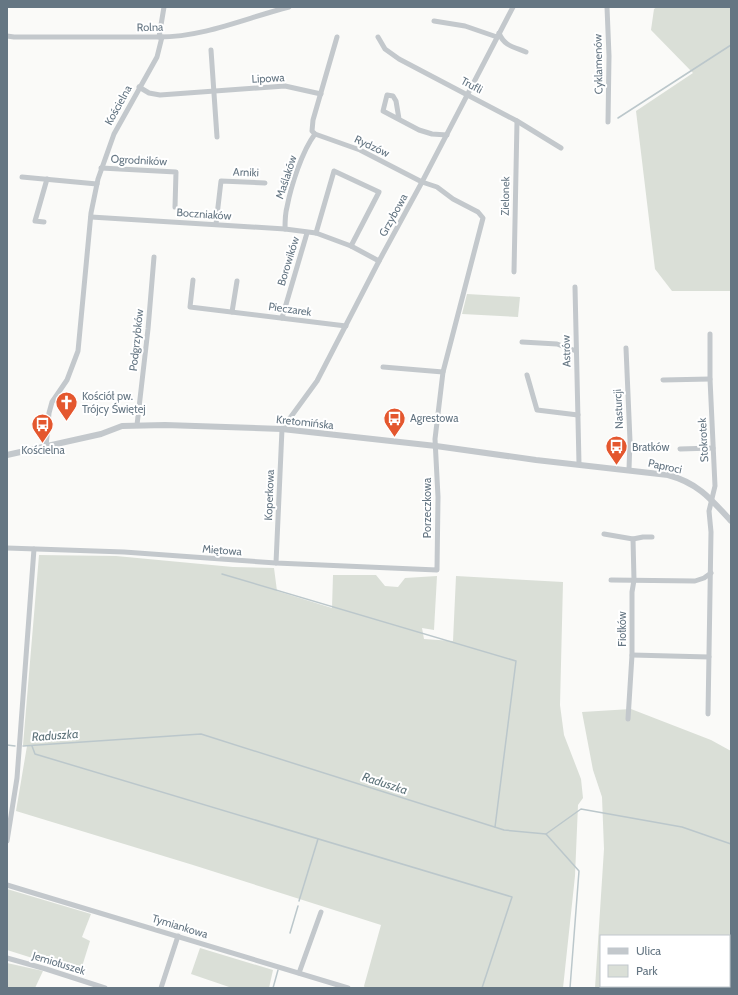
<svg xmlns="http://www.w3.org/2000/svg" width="738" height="995" viewBox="0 0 738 995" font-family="Cabin,sans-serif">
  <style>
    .green { fill: #dadfd7; fill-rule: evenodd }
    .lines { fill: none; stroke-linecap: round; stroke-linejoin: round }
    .stream { stroke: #bbc7cb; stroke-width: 1.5 }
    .minor { stroke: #c3c8cc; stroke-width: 5 }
    .tertiary { stroke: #c3c8cc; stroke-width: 6 }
    .labels { text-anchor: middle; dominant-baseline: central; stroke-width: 4; stroke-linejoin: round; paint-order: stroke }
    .street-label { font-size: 11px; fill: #657683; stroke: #fff }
    .poi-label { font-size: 11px; fill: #657683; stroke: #fff; text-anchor: start }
    .water-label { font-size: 12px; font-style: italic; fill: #60757c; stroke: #fff }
  </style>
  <rect width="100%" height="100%" fill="#fafaf8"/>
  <!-- green -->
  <g class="green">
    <polygon points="657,7 731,7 730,291 672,291 655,269 636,111 693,73 651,30 654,9"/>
    <polygon points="467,294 520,297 518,317 462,314"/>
    <polygon points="39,555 116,556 233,567 274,568 277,591 332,608 333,575 376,575 385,586 398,587 405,578 437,576 434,630 422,628 424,639 453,641 456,576 563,582 560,705 564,735 581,779 583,798 578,805 575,876 563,988 365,988 364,986 381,925 193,865 16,811 27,746 23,745"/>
    <path d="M631,709L711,740L731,751V988H595L604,849L602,797L593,770L582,712ZM601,936H729V986H601Z"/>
    <polygon points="7,889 91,914 82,937 90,941 80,973 7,950"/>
    <polygon points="200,948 273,970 269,988 232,988 191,974"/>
    <polygon points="7,963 43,971 35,988 7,988"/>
  </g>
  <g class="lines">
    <!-- stream -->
    <g class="stream">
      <polyline points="618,118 731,45"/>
      <polyline points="222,574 516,661 495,827"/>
      <polyline points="7,745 15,746"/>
      <polyline points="23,746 201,734 504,830 546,834 581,809 682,827 731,844"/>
      <polyline points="32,746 35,754 512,897 482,988"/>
      <polyline points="546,834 579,871 570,988"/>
      <polyline points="299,901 318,839"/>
      <polyline points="290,933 298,906"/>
      <polyline points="273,988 278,970"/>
    </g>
    <!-- minor -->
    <g class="minor">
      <polyline points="607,7 609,56 608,122"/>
      <polyline points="434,21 465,26 497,37"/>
      <path d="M499,33C504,46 514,47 526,52"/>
      <path d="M7,36L14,37H159C204,37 246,18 289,7"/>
      <polyline points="159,37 164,7"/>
      <polyline points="378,37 385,49 399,59 517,121 561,148"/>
      <polyline points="211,50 217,137"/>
      <polyline points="139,87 149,93 160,95 285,86 321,94"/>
      <polyline points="399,119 396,101 393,96 387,95 383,111 419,130 432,134 447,135"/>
      <polyline points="101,168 176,172 175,207"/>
      <polyline points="22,177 97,184"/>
      <polyline points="91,217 285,229 316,233 351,246 379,261"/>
      <polyline points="44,222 35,221 47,179"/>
      <polyline points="216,224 221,181 265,183"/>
      <path d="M285,229C285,222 285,214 287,207C291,186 302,151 315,134"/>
      <polyline points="316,233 334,171 379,192 351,246"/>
      <polyline points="514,272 517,121"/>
      <polyline points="193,280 190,307 346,326"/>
      <polyline points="575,287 579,464"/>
      <polyline points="232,312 237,281"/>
      <polyline points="282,318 307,233"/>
      <polyline points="522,342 557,344 576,351"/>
      <polyline points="626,348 630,441 629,469"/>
      <polyline points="383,367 443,372"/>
      <polyline points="527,375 537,410 578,415"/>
      <polyline points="663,380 710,379"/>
      <polyline points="137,425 148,329 154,257"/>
      <polyline points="46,447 49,413 52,402 67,380 78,351 91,213 98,179 114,134 157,57 162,37"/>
      <polyline points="680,449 713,448"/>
      <polyline points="604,534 633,539 643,537 652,537"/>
      <polyline points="7,548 124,552 276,563 437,570 438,497 435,439 443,372 483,218 478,212 453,199 437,187 422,182 360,150 315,134 312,131 313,120 337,37"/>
      <polyline points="276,563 282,429 317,381 379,261 422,182 513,7"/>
      <polyline points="611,580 695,581 704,578 711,573"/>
      <polyline points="632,655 709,657"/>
      <polyline points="708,714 711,532 709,511 715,486 710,379 710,334"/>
      <polyline points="628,719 632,655 632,592 634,580 633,539"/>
      <polyline points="7,841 17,778 34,549"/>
      <polyline points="7,885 348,988"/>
      <polyline points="7,958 46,969 105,988"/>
      <polyline points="299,973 321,912"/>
      <polyline points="161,988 178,936"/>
    </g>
    <!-- tertiary -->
    <path class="tertiary" d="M7,455L101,434L122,426L165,425L282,429L436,446L536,460L668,475C698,483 711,499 731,521"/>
  </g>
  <!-- icons -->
  <defs>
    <symbol id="church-pin" viewBox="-11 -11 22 30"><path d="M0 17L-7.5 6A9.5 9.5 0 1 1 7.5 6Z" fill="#e4572e" stroke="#fff"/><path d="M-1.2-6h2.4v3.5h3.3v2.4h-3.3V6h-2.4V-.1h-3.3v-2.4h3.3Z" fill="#fff"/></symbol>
    <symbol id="bus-pin" viewBox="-11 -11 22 30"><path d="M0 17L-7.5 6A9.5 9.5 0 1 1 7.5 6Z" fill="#e4572e" stroke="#fff"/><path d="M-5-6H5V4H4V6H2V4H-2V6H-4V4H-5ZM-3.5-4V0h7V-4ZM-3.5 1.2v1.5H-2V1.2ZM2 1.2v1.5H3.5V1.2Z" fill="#fff"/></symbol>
  </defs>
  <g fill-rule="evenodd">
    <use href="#church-pin" x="54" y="390" width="25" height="34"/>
    <use href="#bus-pin" x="382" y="406" width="25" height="34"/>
    <use href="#bus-pin" x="30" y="412" width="25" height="34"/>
    <use href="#bus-pin" x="604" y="434" width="25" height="34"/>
  </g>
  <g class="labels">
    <!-- street labels -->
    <g class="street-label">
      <text transform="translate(150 27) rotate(-1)">Rolna</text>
      <text transform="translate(598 64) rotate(-91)">Cyklamenów</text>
      <text transform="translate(268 78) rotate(-3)">Lipowa</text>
      <text transform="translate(472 85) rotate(28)">Trufli</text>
      <text transform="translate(118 105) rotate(-61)">Kościelna</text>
      <text transform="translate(372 146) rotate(25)">Rydzów</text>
      <text transform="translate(139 160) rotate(3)">Ogrodników</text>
      <text transform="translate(246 172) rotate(2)">Arniki</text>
      <text transform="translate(286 177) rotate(-72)">Maślaków</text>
      <text transform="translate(505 196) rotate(-89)">Zielonek</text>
      <text transform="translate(204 214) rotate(4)">Boczniaków</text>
      <text transform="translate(393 215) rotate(-61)">Grzybowa</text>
      <text transform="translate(288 261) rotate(-73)">Borowików</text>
      <text transform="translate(290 309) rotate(8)">Pieczarek</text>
      <text transform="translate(136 340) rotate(-84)">Podgrzybków</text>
      <text transform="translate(566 351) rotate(-92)">Astrów</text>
      <text transform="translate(618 409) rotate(-93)">Nasturcji</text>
      <text transform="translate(305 422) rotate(6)">Kretomińska</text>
      <text transform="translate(703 440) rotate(-93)">Stokrotek</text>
      <text transform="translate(665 466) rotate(12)">Paproci</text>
      <text transform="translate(269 495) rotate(-88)">Koperkowa</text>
      <text transform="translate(427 508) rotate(-90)">Porzeczkowa</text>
      <text transform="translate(222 550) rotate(4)">Miętowa</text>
      <text transform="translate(622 629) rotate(-90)">Fiołków</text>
      <text transform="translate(180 926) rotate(17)">Tymiankowa</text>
      <text transform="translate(59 963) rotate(17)">Jemiołuszek</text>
    </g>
    <!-- poi labels -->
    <g class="poi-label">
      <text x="82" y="396">Kościół pw.<tspan x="82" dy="13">Trójcy Świętej</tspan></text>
      <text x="410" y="418">Agrestowa</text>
      <text x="632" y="447">Bratków</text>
      <text x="43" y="450" text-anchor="middle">Kościelna</text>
    </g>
    <!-- water labels -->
    <g class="water-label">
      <text transform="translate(55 735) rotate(-4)">Raduszka</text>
      <text transform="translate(385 783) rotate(18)">Raduszka</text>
    </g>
  </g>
  <!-- border -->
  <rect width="738" height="995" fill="none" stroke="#657683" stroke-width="16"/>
  <!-- legend -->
  <rect x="600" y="935" width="130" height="52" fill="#ffffff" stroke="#c1c8cd"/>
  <rect x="608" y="948" width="20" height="6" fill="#c3c8cc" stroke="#c1c8cd"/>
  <text x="636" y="955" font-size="12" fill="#657683">Ulica</text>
  <rect x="608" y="965" width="20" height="12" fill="#dadfd7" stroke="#c1c8cd"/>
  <text x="636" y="975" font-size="12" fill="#657683">Park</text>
</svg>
